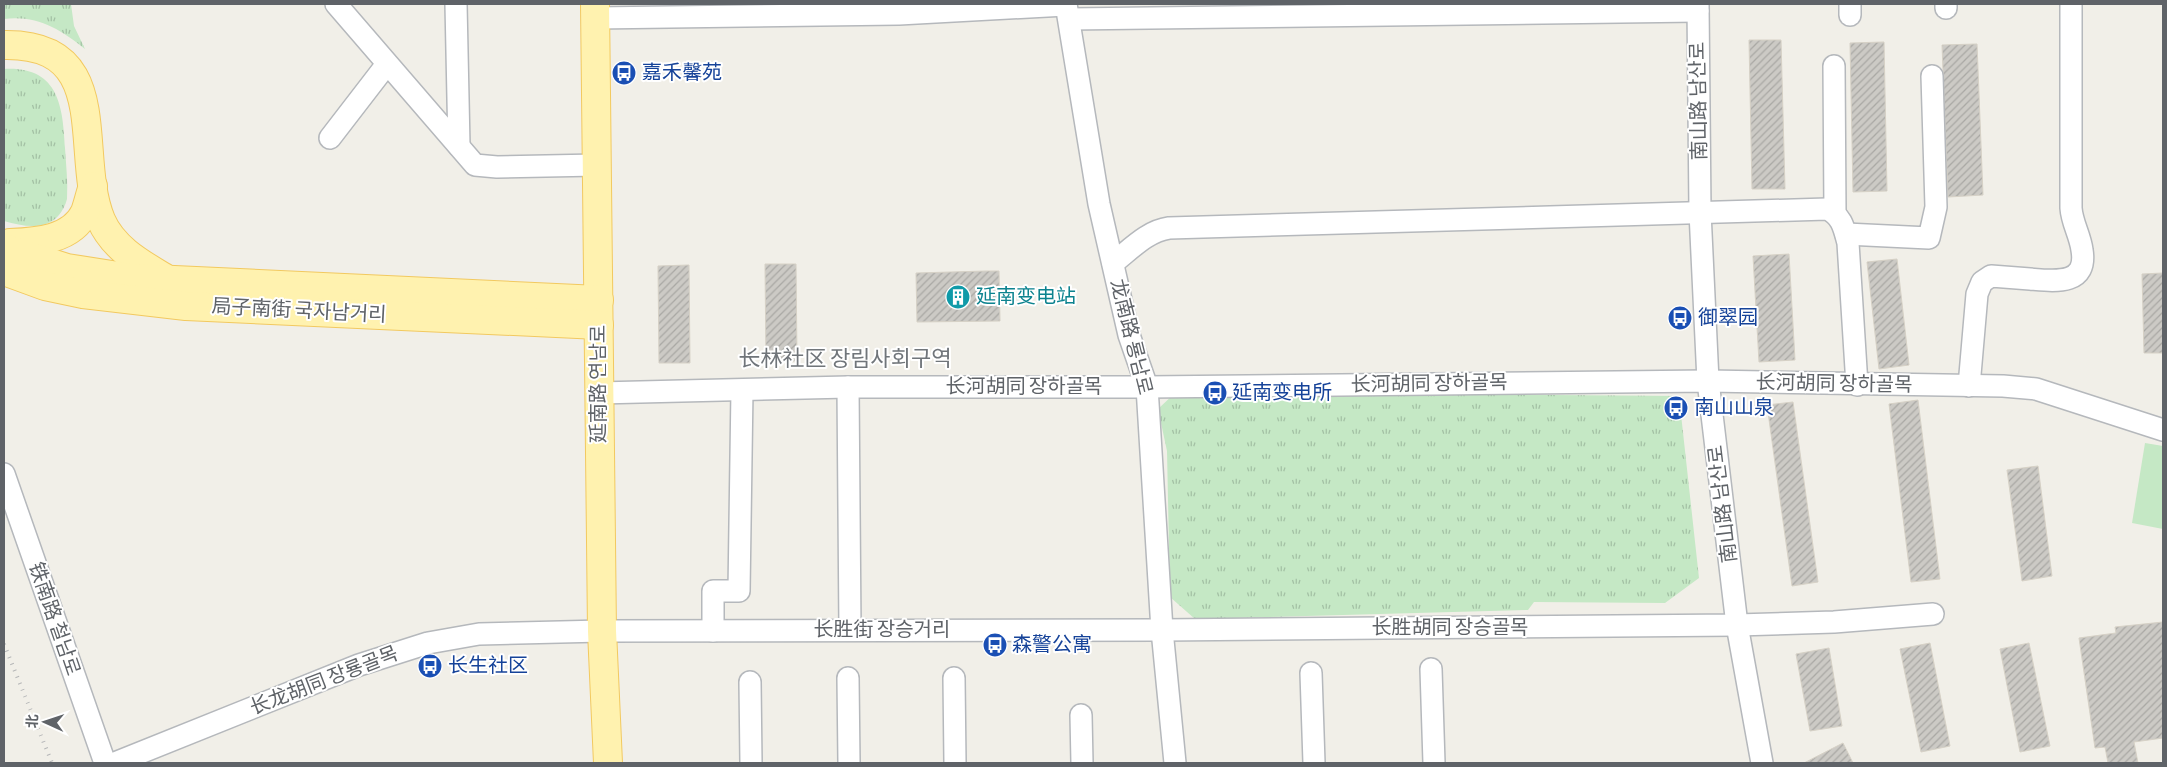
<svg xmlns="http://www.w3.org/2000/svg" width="2167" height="767" viewBox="0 0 2167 767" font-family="'Alegreya Sans','Noto Sans SC','Noto Sans KR',sans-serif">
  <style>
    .grass { fill: url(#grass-tufts) }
    .park { fill: #c5e8c5 }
    .building { fill: url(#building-hatch); stroke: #d6d1c6 }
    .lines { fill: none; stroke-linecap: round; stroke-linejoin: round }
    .minor-casing { stroke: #b5b8bc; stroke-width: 24 }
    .major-casing { stroke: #f2c960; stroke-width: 30 }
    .minor { stroke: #fff; stroke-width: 21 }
    .major { stroke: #fff2af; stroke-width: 28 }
    .rail { stroke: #b6b7b8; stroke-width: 4; stroke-dasharray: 1 6; stroke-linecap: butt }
    .labels { text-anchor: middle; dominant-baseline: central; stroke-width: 4; stroke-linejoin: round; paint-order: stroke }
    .transit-label { font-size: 20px; fill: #164399; stroke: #fff; text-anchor: start }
    .street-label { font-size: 20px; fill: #5f6368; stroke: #fff }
    .culture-label { font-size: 20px; fill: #0d838f; stroke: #fff; text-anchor: start }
    .quarter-label { font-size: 22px; fill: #70757a; stroke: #fff }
  </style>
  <defs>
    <pattern id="grass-tufts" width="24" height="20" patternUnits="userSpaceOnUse" patternTransform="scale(1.25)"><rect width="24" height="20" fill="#c5e8c5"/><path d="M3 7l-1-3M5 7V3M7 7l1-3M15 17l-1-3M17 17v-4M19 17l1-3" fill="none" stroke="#a3c0a4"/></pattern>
    <pattern id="building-hatch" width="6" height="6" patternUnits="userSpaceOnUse" patternTransform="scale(1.25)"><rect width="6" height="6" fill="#cccac5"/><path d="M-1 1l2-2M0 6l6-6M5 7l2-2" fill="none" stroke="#a9a8a4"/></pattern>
  </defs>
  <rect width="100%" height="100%" fill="#f1efe8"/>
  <!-- grass -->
  <g class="grass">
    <path d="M4,4H71L74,26L85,49C60,29 37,15 4,19Z"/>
    <path d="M4,69C58,66 63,105 65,148C66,165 68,182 67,199C58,231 31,229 4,221Z"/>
    <polygon points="1176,392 1679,396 1699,578 1665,603 1534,602 1528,610 1195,619 1170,597 1167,451 1158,409"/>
  </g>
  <!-- park -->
  <polygon class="park" points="2145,443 2163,446 2163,529 2132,523"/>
  <!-- building -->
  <g class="building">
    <polygon points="1749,40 1781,40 1785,189 1752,189"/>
    <polygon points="1884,42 1887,191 1853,192 1850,43"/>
    <polygon points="1977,44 1983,195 1948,197 1942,45"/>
    <polygon points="1789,254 1795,360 1759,362 1753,256"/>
    <polygon points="1897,259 1909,365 1879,369 1867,262"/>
    <polygon points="765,264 796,264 797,361 766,362"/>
    <polygon points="689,265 690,363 659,363 658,266"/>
    <polygon points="986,271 999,271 1000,321 917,322 916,273"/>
    <polygon points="2163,273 2163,353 2144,353 2142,274"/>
    <polygon points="1918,400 1940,579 1911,582 1889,404"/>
    <polygon points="1793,402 1818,582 1792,586 1767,405"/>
    <polygon points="2038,466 2052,576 2022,581 2007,470"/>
    <polygon points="2163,622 2163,738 2134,742 2138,763 2108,763 2105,747 2095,748 2079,638 2116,633 2115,627"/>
    <polygon points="1930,643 1950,746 1921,752 1900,649"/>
    <polygon points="2029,643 2050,746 2020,752 2000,649"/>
    <polygon points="1829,648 1842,726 1810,731 1796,654"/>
    <polygon points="1843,743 1853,763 1804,763"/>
  </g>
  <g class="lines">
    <defs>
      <g id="minor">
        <polyline points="336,4 475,165 497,167 597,165"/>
        <polyline points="456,4 459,146"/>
        <polyline points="1066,4 1099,204 1129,335 1147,387 1162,630 1175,763"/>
        <polyline points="1698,4 1700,212 1708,381 1737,625 1762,763"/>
        <polyline points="1850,4 1850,15"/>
        <polyline points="1946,8 1946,4"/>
        <polyline points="595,18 899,14 1066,5"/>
        <polyline points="1069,19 1698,11"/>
        <polyline points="1834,66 1835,213"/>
        <polyline points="330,138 387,64"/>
        <polyline points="1846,234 1929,238 1936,207 1932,76"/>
        <path d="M1113,263C1130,250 1147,231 1169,228L1827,209C1842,216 1844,228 1848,243L1857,385"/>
        <path d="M1969,386L1977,294L1982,282L1991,276C2004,277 2017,278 2030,279C2054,281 2088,286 2082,250C2080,235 2072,223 2071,208V4"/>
        <polyline points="848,387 850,630"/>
        <polyline points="599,393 848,387 1147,387 1708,381 2003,386 2036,389 2163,430"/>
        <polyline points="4,474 105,763"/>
        <polyline points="713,631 713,591 739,591 742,390"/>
        <polyline points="1431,669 1434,763"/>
        <polyline points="1311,673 1314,763"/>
        <polyline points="848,678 849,763"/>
        <polyline points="954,678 955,763"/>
        <polyline points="750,682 751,763"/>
        <polyline points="1081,715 1082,763"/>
        <polyline points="115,763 359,665 428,643 479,634 602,631 1162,630 1737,625 1834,622 1933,614"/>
      </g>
      <g id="major">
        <polyline points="595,4 602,631 608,763"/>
        <path d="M4,45C116,43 73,153 101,220C113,248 140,263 165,278"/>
        <path d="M10,243C36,242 72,240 85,212C88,204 90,194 93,186"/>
        <polyline points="4,248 67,268 131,278 599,300"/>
        <polyline points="4,271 45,286 83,294 186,306 599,325"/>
      </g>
    </defs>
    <!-- minor casing -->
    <use href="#minor" class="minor-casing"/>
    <!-- major casing -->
    <use href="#major" class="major-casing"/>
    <!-- minor -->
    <use href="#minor" class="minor"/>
    <!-- major -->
    <use href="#major" class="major"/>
    <!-- rail -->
    <polyline class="rail" points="4,644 52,763"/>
  </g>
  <!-- icons -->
  <defs>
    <symbol id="bus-disc" viewBox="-11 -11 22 22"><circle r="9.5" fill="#1a4fb4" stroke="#fff"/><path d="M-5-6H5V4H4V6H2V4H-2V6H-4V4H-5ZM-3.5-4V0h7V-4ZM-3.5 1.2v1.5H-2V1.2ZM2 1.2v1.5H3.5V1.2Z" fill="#fff"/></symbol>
    <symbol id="building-disc" viewBox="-11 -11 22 22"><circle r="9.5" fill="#0f9aa8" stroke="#fff"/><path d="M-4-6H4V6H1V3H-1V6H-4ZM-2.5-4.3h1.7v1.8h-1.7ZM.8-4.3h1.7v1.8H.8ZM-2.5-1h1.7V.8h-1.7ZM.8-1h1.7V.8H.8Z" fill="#fff"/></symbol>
  </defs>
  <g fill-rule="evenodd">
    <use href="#bus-disc" x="610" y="59" width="28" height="28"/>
    <use href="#building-disc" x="944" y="283" width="28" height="28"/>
    <use href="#bus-disc" x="1666" y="304" width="28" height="28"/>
    <use href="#bus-disc" x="1201" y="379" width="28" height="28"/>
    <use href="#bus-disc" x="1662" y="394" width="28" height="28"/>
    <use href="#bus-disc" x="981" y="631" width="28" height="28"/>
    <use href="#bus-disc" x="416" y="652" width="28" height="28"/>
  </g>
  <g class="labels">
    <!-- transit labels -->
    <g class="transit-label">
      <text x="642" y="73">嘉禾馨苑</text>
      <text x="1698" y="318">御翠园</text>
      <text x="1232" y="393">延南变电所</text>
      <text x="1694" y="408">南山山泉</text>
      <text x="1012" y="645">森警公寓</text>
      <text x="448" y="666">长生社区</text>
    </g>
    <!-- street labels -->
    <g class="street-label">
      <text transform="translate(1699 101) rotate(-91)">南山路 남산로</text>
      <text transform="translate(299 311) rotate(3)">局子南街 국자남거리</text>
      <text transform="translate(1131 337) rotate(76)">龙南路 룡남로</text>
      <text transform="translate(599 384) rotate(-90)">延南路 연남로</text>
      <text transform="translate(1429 384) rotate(-1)">长河胡同 장하골목</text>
      <text transform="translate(1834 384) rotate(1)">长河胡同 장하골목</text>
      <text x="1024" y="387">长河胡同 장하골목</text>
      <text transform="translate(1723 504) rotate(-97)">南山路 남산로</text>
      <text transform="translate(54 619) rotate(71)">铁南路 철남로</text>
      <text x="1450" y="628">长胜胡同 장승골목</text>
      <text x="882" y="630">长胜街 장승거리</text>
      <text transform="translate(324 681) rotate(-21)">长龙胡同 장룡골목</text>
    </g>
    <!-- culture labels -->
    <g class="culture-label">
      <text x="976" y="297">延南变电站</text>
    </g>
    <!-- quarter labels -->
    <g class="quarter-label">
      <text x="845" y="359">长林社区 장림사회구역</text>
    </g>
  </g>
  <!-- border -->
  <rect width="2167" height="767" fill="none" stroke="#5f6368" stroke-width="10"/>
  <!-- north arrow -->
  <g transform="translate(45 722) rotate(273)" stroke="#ffffff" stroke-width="4" paint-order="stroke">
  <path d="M0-4L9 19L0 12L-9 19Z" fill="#5f6368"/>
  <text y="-8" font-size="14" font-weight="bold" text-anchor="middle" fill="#5f6368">北</text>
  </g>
</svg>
